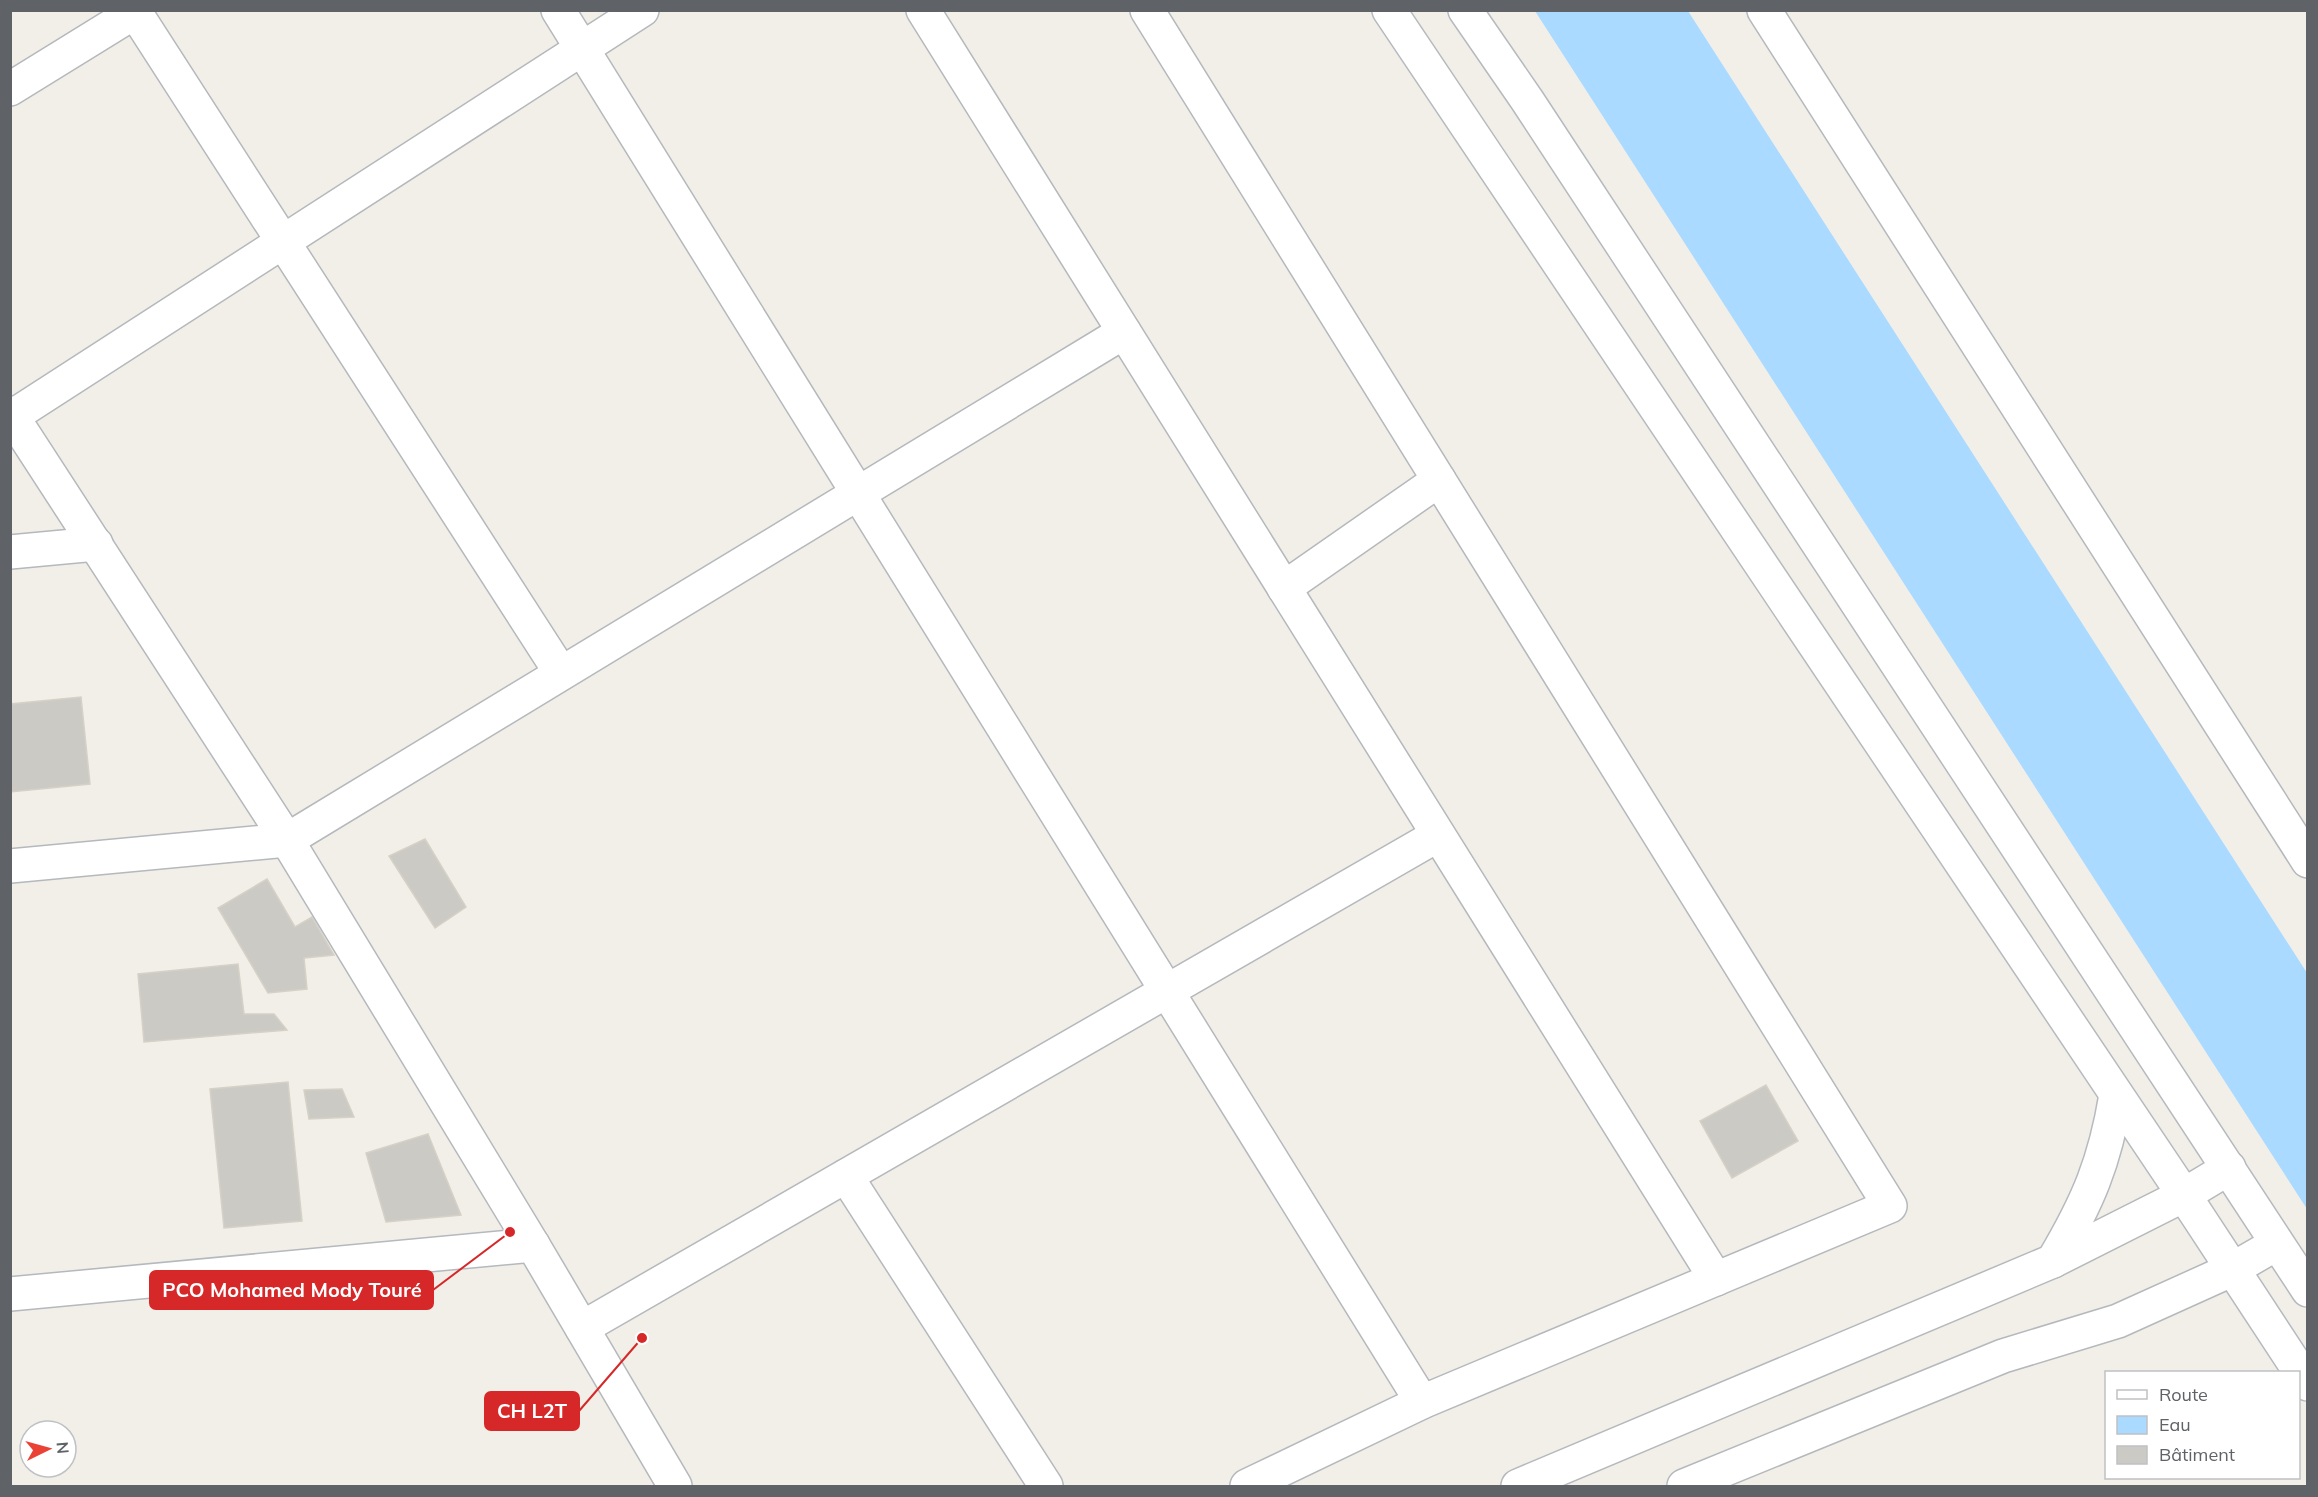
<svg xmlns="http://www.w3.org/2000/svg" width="2318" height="1497" viewBox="0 0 2318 1497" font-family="Mulish,sans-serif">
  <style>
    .water { fill: #aadaff }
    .building { fill: #cccac5; stroke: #d6d1c6; stroke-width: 1.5 }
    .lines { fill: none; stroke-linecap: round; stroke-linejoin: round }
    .minor-casing { stroke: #b5b8bc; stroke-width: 36 }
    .tertiary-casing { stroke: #b5b8bc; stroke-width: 36 }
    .secondary-casing { stroke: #b6babf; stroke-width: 36 }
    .minor { stroke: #fff; stroke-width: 33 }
    .tertiary { stroke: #fff; stroke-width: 33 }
    .secondary { stroke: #fff; stroke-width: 33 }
    .leader { fill: none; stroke: #d62828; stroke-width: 2 }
    .callout-dot { fill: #d62828; stroke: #fff; stroke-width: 2 }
    .callout { fill: #d62828; stroke: #d62828; stroke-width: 2 }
    .callout-label { font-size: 20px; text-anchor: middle; font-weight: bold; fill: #fff }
  </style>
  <rect width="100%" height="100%" fill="#f1efe8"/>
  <!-- water -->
  <polygon class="water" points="1535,11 1688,11 2307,973 2307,1209"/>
  <!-- building -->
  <g class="building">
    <polygon points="81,697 90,784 10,792 10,704"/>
    <polygon points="425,839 466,907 435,928 389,856"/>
    <polygon points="267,879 295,927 312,917 334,955 304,958 307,989 268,993 218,908"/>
    <polygon points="238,964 244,1014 274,1014 287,1030 144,1042 138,974"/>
    <polygon points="288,1082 302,1221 224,1228 210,1089"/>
    <polygon points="1766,1085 1798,1141 1732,1178 1700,1121"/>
    <polygon points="342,1089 354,1117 309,1119 304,1090"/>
    <polygon points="428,1134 461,1215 386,1222 366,1153"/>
  </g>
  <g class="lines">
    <defs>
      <g id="minor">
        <polyline points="558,10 1422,1402"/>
        <polyline points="923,10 1716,1279"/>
        <polyline points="1147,10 1890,1206 1422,1402 1247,1486"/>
        <polyline points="135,12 561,673"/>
        <polyline points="10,89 138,10"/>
        <polyline points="10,413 287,840 533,1245 675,1486"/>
        <polyline points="13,416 642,10"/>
        <polyline points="10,552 96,544"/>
        <polyline points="1284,588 1439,480"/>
        <polyline points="10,866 287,840 1124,332"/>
        <polyline points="846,1176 1046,1486"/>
        <polyline points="10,1294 533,1245"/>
        <polyline points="582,1328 1438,835"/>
      </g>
      <g id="tertiary">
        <polyline points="1764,10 2308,861"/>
        <polyline points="1518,1486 2053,1261 2184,1195 2229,1168"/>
        <polyline points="1684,1486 2003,1356 2118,1321 2231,1270 2276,1244"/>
      </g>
      <g id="secondary">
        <polyline points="1389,10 2184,1195 2308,1384"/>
        <polyline points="1465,10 1527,100 2308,1290"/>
        <path d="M2053,1261C2088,1202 2105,1162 2116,1095"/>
      </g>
    </defs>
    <!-- minor casing -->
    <use href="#minor" class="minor-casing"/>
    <!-- tertiary casing -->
    <use href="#tertiary" class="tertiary-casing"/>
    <!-- secondary casing -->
    <use href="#secondary" class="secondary-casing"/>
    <!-- minor -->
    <use href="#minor" class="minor"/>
    <!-- tertiary -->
    <use href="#tertiary" class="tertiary"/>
    <!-- secondary -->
    <use href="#secondary" class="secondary"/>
  </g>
  <!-- callouts -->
  <path class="leader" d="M510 1232L433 1290M642 1338L579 1411"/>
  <g class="callout-dot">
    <circle cx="510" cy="1232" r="6"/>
    <circle cx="642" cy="1338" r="6"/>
  </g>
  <g class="callout">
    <rect x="150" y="1271" width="283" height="38" rx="6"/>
    <rect x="485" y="1392" width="94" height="38" rx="6"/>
  </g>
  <g class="callout-label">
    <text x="292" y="1297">PCO Mohamed Mody Touré</text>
    <text x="532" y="1418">CH L2T</text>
  </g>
  <!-- border -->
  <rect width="2318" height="1497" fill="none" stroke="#5f6368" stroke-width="24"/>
  <!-- legend -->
  <rect x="2105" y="1371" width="195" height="108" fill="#ffffff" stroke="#bfc1c3" stroke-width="1.5"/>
  <rect x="2117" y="1390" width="30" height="9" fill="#ffffff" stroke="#bfc1c3" stroke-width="1.5"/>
  <text x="2159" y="1401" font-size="18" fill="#5f6368">Route</text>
  <rect x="2117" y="1416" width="30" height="18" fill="#aadaff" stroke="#bfc1c3" stroke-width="1.5"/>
  <text x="2159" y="1431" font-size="18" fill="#5f6368">Eau</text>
  <rect x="2117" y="1446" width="30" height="18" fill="#cccac5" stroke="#bfc1c3" stroke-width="1.5"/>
  <text x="2159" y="1461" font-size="18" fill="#5f6368">Bâtiment</text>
  <!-- north arrow -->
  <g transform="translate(48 1449) rotate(85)"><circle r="28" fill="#ffffff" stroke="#bfc1c3" stroke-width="1.5"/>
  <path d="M0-4.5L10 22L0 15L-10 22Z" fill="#ea4335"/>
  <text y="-9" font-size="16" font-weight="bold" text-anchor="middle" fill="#5f6368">N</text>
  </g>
</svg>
